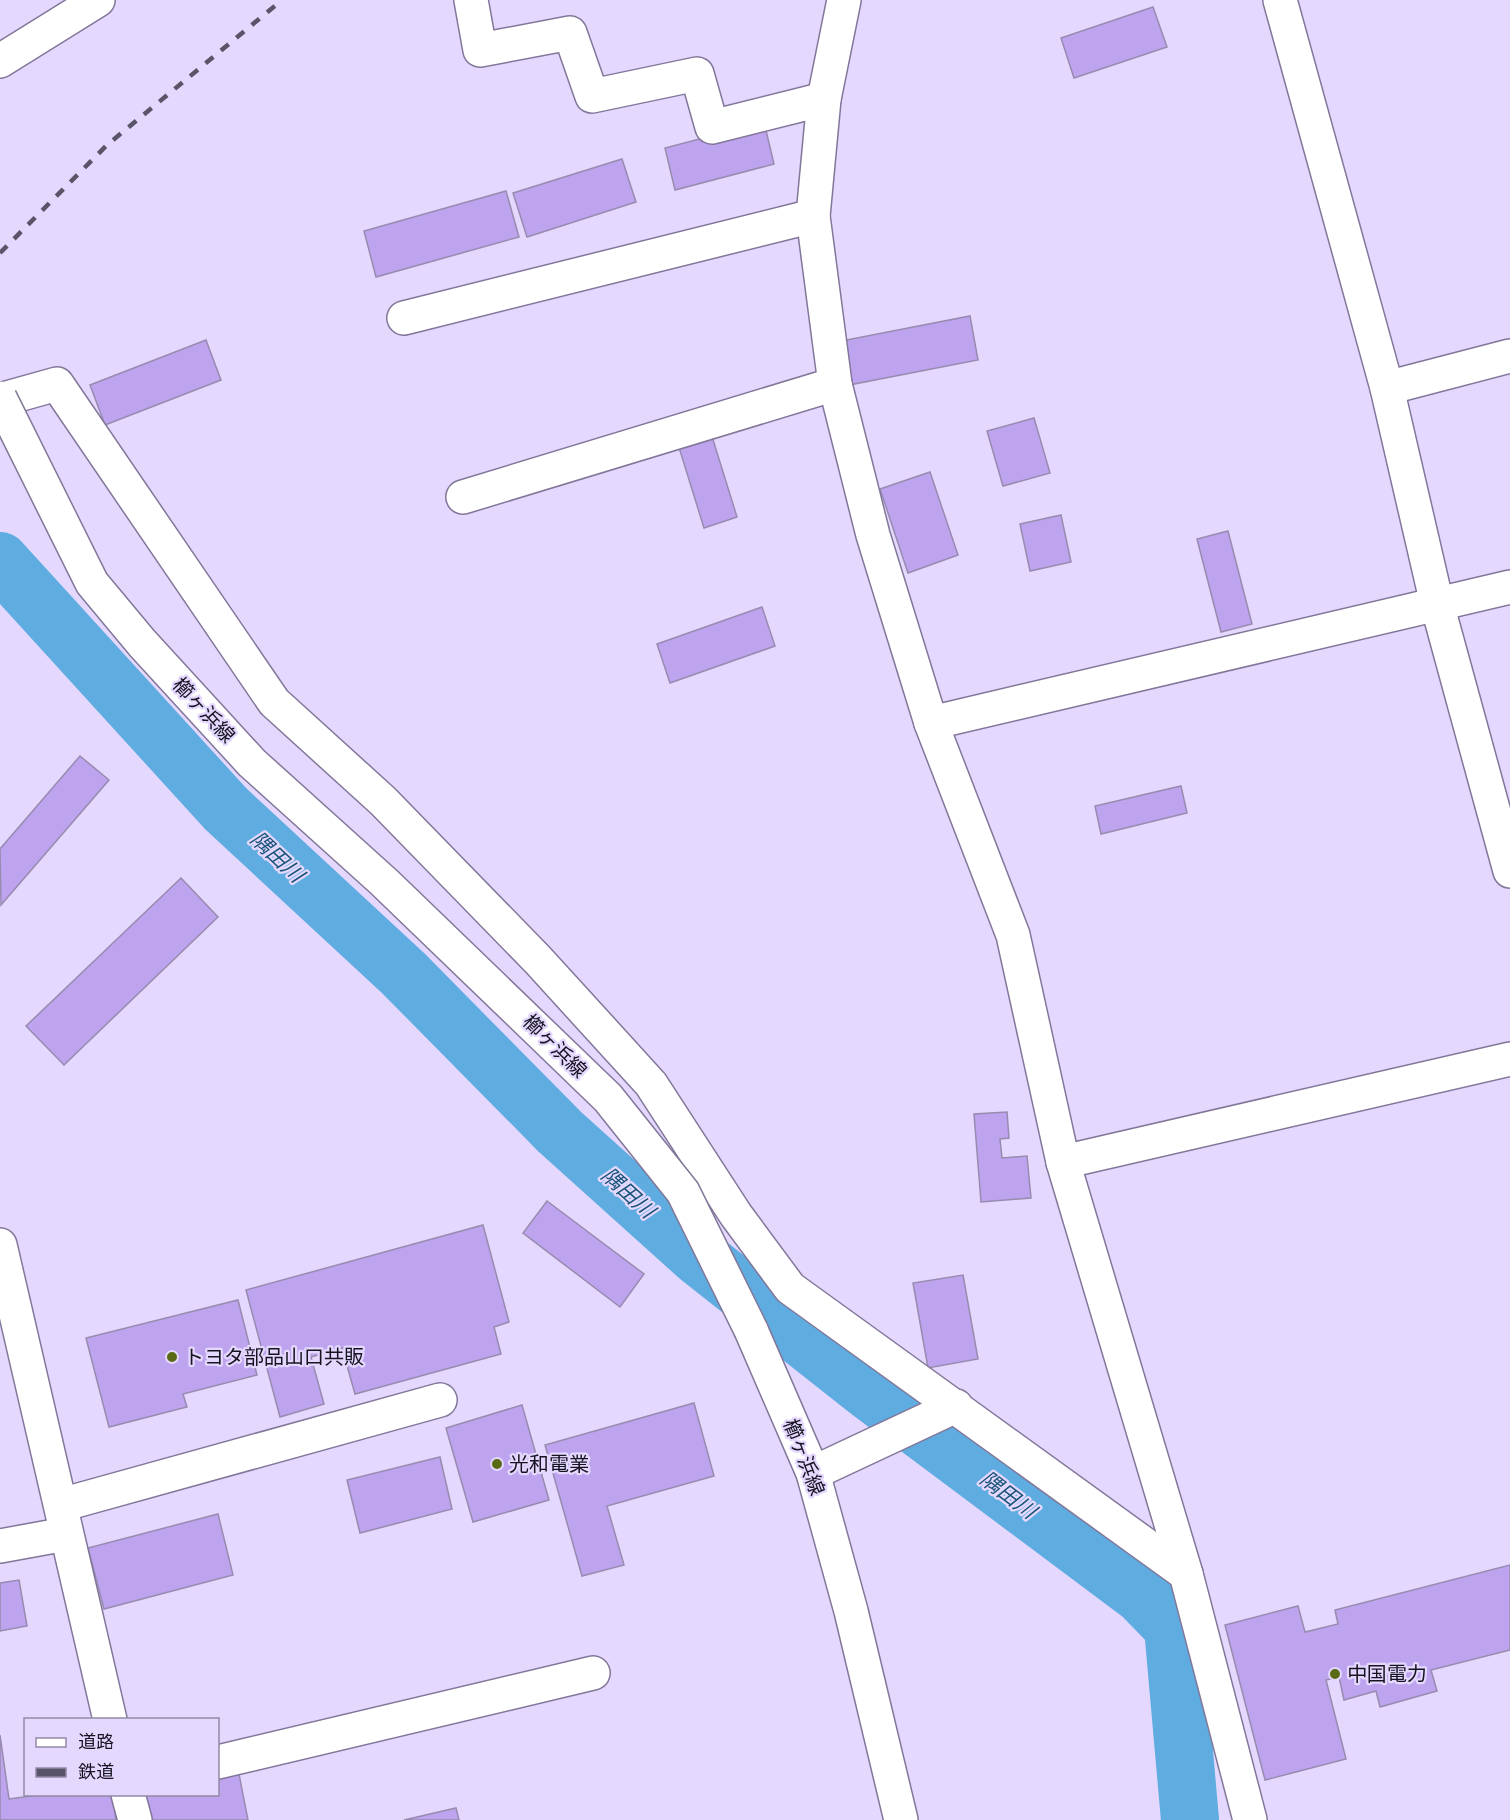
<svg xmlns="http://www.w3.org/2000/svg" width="1510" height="1820" viewBox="0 0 1510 1820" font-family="'DM Sans','Noto Sans JP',sans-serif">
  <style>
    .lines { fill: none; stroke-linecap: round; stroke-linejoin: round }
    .river { stroke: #5face0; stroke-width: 58 }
    .building { fill: #bea3ee; stroke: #978baf; stroke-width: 1.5 }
    .minor-casing { stroke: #827799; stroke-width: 36 }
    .tertiary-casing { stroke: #827799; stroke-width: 36 }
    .minor { stroke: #fff; stroke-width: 33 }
    .tertiary { stroke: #fff; stroke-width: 33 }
    .rail { stroke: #5a5469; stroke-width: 4.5; stroke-dasharray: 10 10; stroke-linecap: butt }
    .tertiary-bridge-casing { stroke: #827799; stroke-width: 36; stroke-linecap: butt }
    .tertiary-bridge { stroke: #fff; stroke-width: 33 }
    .poi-dot { fill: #5a6a14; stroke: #e4d8ff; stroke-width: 2 }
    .labels { text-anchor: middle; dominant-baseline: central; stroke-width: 4.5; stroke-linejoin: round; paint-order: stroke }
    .street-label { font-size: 20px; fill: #171320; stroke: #e4d8ff }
    .poi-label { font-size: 20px; fill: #171320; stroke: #e4d8ff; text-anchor: start }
    .water-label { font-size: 21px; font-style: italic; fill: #1a5478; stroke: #e4d8ff }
  </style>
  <rect width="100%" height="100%" fill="#e4d8ff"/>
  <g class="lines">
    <!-- river -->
    <polyline class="river" points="0,561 226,809 403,973 560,1132 699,1257 869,1391 1142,1595 1173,1627 1190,1820"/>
  </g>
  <!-- building -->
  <g class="building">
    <polygon points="1153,7 1167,47 1074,78 1061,38"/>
    <polygon points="764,122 774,164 675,190 665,148"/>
    <polygon points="622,159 636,202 527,237 513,193"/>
    <polygon points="506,191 519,237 376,277 364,231"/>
    <polygon points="970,316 978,360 849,385 841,341"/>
    <polygon points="206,340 221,380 105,425 90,385"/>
    <polygon points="1034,418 1050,473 1003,486 987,431"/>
    <polygon points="710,430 737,517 704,528 677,441"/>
    <polygon points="930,472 958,555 908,573 880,489"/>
    <polygon points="1061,515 1071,562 1030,571 1020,524"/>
    <polygon points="1228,531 1252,624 1221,632 1197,539"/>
    <polygon points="762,607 775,646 670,683 657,644"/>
    <polygon points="80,756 109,780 1,905 0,849"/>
    <polygon points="1181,786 1187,813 1101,834 1095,806"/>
    <polygon points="181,878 218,917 64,1065 26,1026"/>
    <polygon points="1007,1112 1009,1138 1000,1139 1002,1158 1027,1156 1031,1198 981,1202 974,1114"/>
    <polygon points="547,1201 644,1274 620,1307 523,1233"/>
    <polygon points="483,1225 509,1322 494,1327 501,1354 355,1394 342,1348 311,1357 324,1404 280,1417 246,1290"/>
    <polygon points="963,1275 978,1359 928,1368 913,1283"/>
    <polygon points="238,1300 257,1375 183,1394 187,1407 109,1427 86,1338"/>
    <polygon points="694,1403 714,1476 607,1506 624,1565 582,1576 545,1445"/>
    <polygon points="522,1405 549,1500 473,1522 446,1428"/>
    <polygon points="440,1457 452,1509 360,1533 347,1480"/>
    <polygon points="218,1514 233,1575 104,1609 88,1548"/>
    <polygon points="1510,1565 1510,1650 1431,1670 1437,1691 1380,1707 1376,1691 1344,1700 1339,1677 1326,1680 1346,1759 1265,1780 1225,1625 1298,1606 1305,1632 1338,1624 1335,1610"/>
    <polygon points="19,1580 27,1626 0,1631 0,1583"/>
    <polygon points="0,1735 9,1799 46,1794 113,1794 116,1820 0,1820"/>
    <polygon points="238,1769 248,1820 145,1820 140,1794 218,1794 218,1774"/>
    <polygon points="456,1808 459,1820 404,1820"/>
  </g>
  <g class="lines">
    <defs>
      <g id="minor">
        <polyline points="471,0 480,50 570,33 592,96 697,74 712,127 824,99"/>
        <polyline points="844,0 824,99 813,216 835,384 873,535 931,723 1013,935 1063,1162 1186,1574 1250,1820"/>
        <polyline points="1280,0 1387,388 1437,604 1510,871"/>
        <polyline points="0,61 98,0"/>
        <polyline points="404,318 813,216"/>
        <polyline points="1387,388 1510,356"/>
        <polyline points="0,400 57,384 274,702 383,801 538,960 651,1084 736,1215 790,1288 1186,1574"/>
        <polyline points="463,497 835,384"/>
        <polyline points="931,723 1510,587"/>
        <polyline points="1063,1162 1510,1059"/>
        <polyline points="0,1245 110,1720"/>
        <polyline points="813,1473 956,1406"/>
        <polyline points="61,1505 440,1400"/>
        <polyline points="0,1546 66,1534"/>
        <polyline points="218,1762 593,1673"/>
        <polyline points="128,1794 135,1820"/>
      </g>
      <polyline id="tertiary" points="751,1330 813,1473 851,1611 901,1820"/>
    </defs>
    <!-- minor casing -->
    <use href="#minor" class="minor-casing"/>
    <!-- tertiary casing -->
    <use href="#tertiary" class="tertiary-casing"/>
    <!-- minor -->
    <use href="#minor" class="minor"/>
    <!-- tertiary -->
    <use href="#tertiary" class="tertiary"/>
    <!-- rail -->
    <polyline class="rail" points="0,253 107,145 282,0"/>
    <defs>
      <polyline id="tertiary-bridge" points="0,398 92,583 142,643 252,763 384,882 608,1098 683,1192 751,1330"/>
    </defs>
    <!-- tertiary-bridge casing -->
    <use href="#tertiary-bridge" class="tertiary-bridge-casing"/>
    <!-- tertiary-bridge -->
    <use href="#tertiary-bridge" class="tertiary-bridge"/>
  </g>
  <!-- markers -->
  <g class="poi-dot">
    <circle cx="172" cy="1357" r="6"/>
    <circle cx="497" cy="1464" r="6"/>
    <circle cx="1335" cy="1674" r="6"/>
  </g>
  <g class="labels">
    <!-- street labels -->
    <g class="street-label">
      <text transform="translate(204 710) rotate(47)">櫛ヶ浜線</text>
      <text transform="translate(555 1046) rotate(45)">櫛ヶ浜線</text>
      <text transform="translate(804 1457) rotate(69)">櫛ヶ浜線</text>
    </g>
    <!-- poi labels -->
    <g class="poi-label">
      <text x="184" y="1357">トヨタ部品山口共販</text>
      <text x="509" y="1464">光和電業</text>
      <text x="1347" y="1674">中国電力</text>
    </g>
    <!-- water labels -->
    <g class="water-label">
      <text transform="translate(277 857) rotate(43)">隅田川</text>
      <text transform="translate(628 1193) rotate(42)">隅田川</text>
      <text transform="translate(1008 1495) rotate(37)">隅田川</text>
    </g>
  </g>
  <!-- legend -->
  <rect x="24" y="1718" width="195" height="78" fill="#e4d8ff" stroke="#9289a6" stroke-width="1.5"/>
  <rect x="36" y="1738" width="30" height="9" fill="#ffffff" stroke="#9289a6" stroke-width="1.5"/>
  <text x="78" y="1748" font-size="18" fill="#171320">道路</text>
  <rect x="36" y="1768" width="30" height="9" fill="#5a5469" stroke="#9289a6" stroke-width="1.5"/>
  <text x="78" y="1778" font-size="18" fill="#171320">鉄道</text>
</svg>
